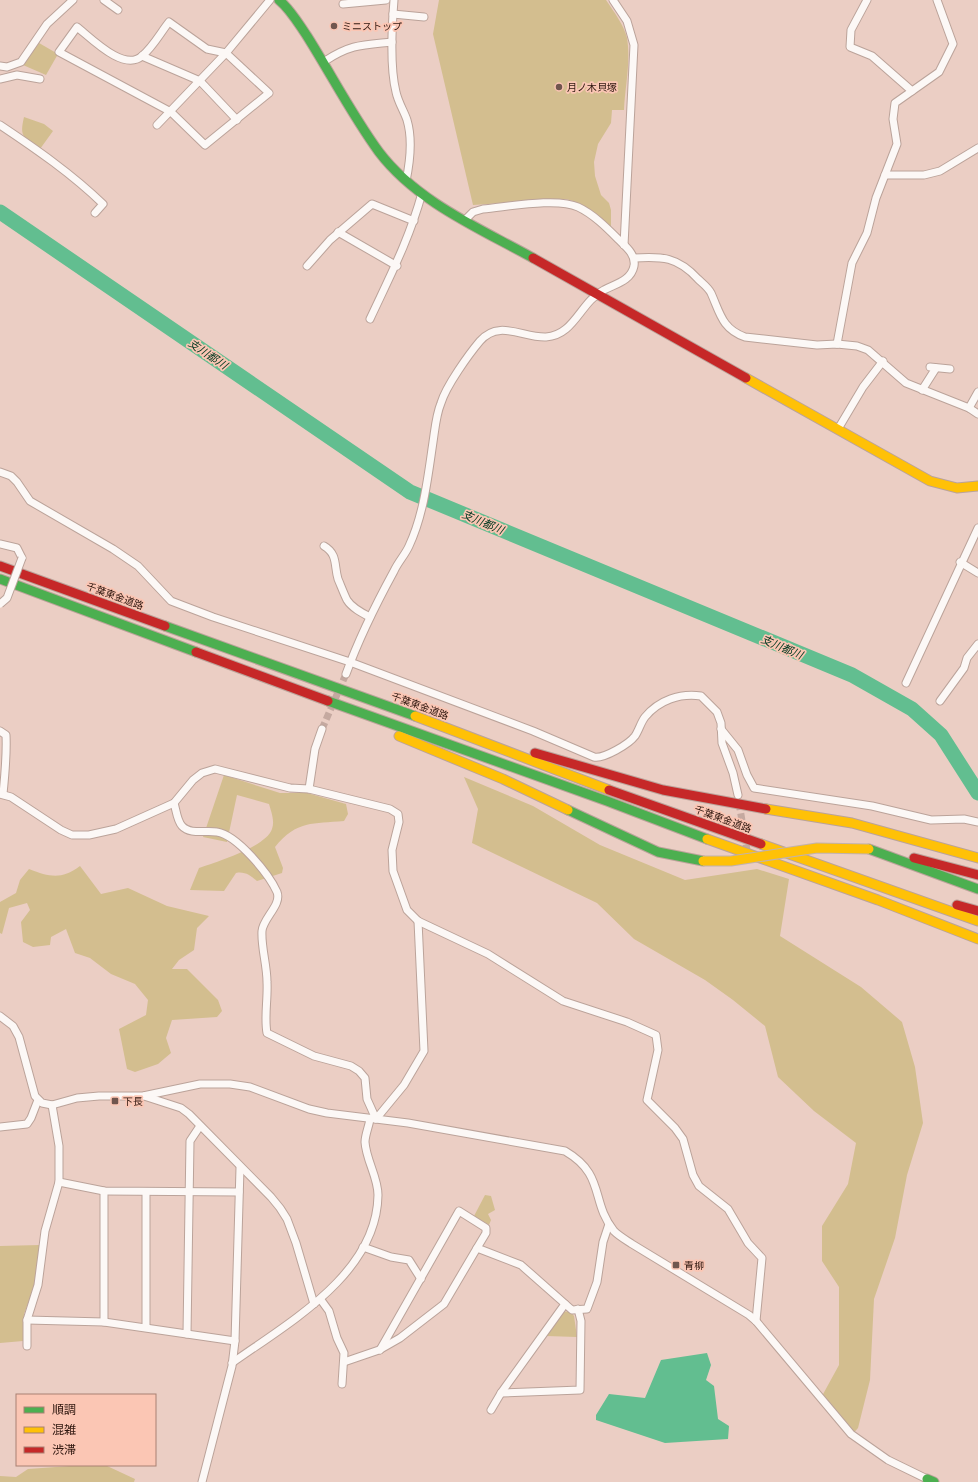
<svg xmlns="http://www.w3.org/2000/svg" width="978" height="1482" viewBox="0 0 978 1482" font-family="Montserrat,'Noto Sans JP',sans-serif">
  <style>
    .green { fill: #d3be8f }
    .water { fill: #62be90 }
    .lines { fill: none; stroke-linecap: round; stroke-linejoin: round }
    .river { stroke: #62be90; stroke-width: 15 }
    .street-tunnel { stroke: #c5a9a0; stroke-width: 7; stroke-dasharray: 7 3.5; stroke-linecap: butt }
    .street-casing { stroke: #bba39a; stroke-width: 9 }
    .fast-casing { stroke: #bba39a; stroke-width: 11 }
    .slow-casing { stroke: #bba39a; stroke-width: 11 }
    .jam-casing { stroke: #bba39a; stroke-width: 11 }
    .street { stroke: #fcf8f6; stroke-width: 7 }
    .fast { stroke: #4caf50; stroke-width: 9 }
    .slow { stroke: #ffc107; stroke-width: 9 }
    .jam { stroke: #c62828; stroke-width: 9 }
    .street-bridge-casing { stroke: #bba39a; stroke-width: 9; stroke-linecap: butt }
    .slow-bridge-casing { stroke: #c2b2ac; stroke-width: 11; stroke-linecap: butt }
    .street-bridge { stroke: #fcf8f6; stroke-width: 7 }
    .slow-bridge { stroke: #ffc107; stroke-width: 9 }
    .poi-dot { fill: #70564e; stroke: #fbc6b4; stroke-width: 1.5 }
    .labels { text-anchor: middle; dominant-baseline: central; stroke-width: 3.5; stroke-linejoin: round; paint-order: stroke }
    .poi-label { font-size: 10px; fill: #2e160e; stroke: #fbc6b4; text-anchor: start }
    .street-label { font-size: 10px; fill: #2e160e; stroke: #fbc6b4 }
    .water-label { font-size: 11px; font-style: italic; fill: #003921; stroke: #fbc6b4 }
  </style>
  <rect width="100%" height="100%" fill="#ebcec4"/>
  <!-- green -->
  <g class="green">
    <path d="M439,0H606C614,12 624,25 627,38C631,61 625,87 624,110H612L611,123L598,144L594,162L595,176L601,195L609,203L611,210V227C594,215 586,203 565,199L473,205L433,34Z"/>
    <polygon points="39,43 58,54 46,75 23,65"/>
    <path d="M24,117L44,124L53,131L40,149C24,137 19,138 24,117Z"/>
    <path d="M224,775L280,793H307L346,804L348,814L344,821C313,824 297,820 275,847L283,868L282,873L257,881C251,876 245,871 236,873L224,891L190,890L199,868C216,862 266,847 272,829C275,821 271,811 269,804L237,795L227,842L203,837Z"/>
    <polygon points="464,777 533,806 600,845 685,880 757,869 789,879 780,936 861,987 902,1022 915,1067 923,1123 907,1175 895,1238 874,1299 870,1380 858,1428 849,1438 822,1396 839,1365 839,1287 822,1261 822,1226 848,1184 856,1143 814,1111 778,1077 765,1026 733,1000 705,980 634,939 597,903 472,843 478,809"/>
    <path d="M80,866L101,894L128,888L167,906L209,916L197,928L194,950L179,960L172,969H187L218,1000L222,1011L217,1017L172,1020L166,1038L171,1053L158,1064L135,1072L127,1069L119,1029L146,1015L148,1000L135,984L111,974L90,958L75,953L66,929L51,937L50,945L33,947L23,942L21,922L30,910L27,903L9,908L2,934L0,933V902L16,893L20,880L29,869C50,877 61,880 80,866Z"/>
    <polygon points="485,1195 491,1196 495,1210 488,1214 491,1220 489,1225 474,1216"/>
    <polygon points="40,1245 36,1282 24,1314 23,1341 0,1343 0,1246"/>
    <polygon points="570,1311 574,1316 577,1337 546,1336 563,1312"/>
    <polygon points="84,1465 105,1465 135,1479 134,1482 0,1482 0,1476 16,1477 28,1469"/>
  </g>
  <!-- water -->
  <polygon class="water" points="707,1353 711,1365 706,1380 714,1386 718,1419 729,1426 728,1439 665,1443 596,1420 596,1415 609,1394 645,1398 661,1360"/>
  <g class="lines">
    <!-- river -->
    <polyline class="river" points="0,212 410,492 852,675 912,709 941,735 978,793"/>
    <!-- street-tunnel -->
    <g class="street-tunnel">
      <polyline points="322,729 346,674"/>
      <polyline points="739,803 748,856"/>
    </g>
    <defs>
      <g id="street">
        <polyline points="104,0 118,10"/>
        <path d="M394,0C392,25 390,68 396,92C398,102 404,111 407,120C413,140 410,162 406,181"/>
        <polyline points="613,0 627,21 634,45 624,245"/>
        <polyline points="867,0 851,30 850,47 872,56 912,91"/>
        <polyline points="343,4 386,0"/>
        <polyline points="393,14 424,17"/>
        <path d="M169,22L207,49L226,53L269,93L205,145L171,112L59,52L77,27C92,39 124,72 142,56C153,47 161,32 169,22Z"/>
        <polyline points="142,56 200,81 237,120"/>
        <path d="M325,61C351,44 363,45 392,42"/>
        <polyline points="0,66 7,67 21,62 47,24 73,0"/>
        <polyline points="0,79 17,75 40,79"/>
        <path d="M0,125C36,149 72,174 103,204L95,213"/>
        <polyline points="157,125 226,53 270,0"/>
        <polyline points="885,175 924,175 940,171 978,148"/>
        <polyline points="338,232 397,266"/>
        <path d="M634,258C662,256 678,257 698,279C702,283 708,287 711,293C720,313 722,329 745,337L817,345L837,344L857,346L868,350L906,383L969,408L978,414"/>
        <polyline points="307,266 330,240 372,204 414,221"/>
        <path d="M370,319C390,276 409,240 422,193"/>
        <polyline points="837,344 852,263 867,233 876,198 897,144 893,119 895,103 939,72 953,44 937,0"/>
        <polyline points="930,367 950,369"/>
        <polyline points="922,390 936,368"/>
        <polyline points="969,408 978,392"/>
        <polyline points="838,429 863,387 883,361"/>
        <path d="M0,472L11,476L17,482L30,501L113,549L138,566L171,601L213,617L350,662L533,731L594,757C604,759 629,744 635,736C639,730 641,722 645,717C659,700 680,693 701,696L717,712L721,723L722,743L733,773L738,795"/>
        <polyline points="0,544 17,548 22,558"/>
        <path d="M324,546C338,554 334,566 338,579C341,586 344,594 347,600C352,608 362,613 370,617"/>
        <polyline points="960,562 978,573"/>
        <path d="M346,674C359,638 376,604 394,571C398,562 405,555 409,546C424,514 428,476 433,442C435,429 436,415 441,403C446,386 469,354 480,341C499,319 523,338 546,337C575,335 580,302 604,290C615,284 631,281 634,266C636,254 625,246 618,239C606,227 593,214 578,207C557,197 507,207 483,209L473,212L465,220"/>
        <polyline points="906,683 978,528"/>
        <polyline points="940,701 964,668 967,658 978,644"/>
        <polyline points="721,729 738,750 747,775 754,788 872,806 931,820 964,819 978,822"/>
        <path d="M0,731L6,735C7,755 5,774 3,794"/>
        <polyline points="309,789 315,749 322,729"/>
        <polyline points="0,794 11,797 61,830 72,835 89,835 116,829 174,803 193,780 202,773 215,769 290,788 309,789 390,809 398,814 399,822 392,850 393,871 407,910 418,921 488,954 563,1001 627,1022 656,1035 658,1050 647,1100 675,1128 683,1139 693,1175 699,1186 728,1209 748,1243 762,1258 756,1321"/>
        <path d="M174,803C176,809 177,821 182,826C190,835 206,830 217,832C237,835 269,874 277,892C282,905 263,918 262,931C261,947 267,965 267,982C268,999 264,1017 267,1033L314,1056L351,1066L359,1071L365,1078L367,1099L376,1119L404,1085L424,1051L418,921"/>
        <path d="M0,1016L13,1026L19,1037L35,1096L42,1103L52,1105L77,1098L99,1096H143L200,1084H230L250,1087L309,1109L327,1113L408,1123L565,1151C606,1175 590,1201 614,1231C619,1236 626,1240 632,1244L749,1315L756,1321L851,1434L888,1460L927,1479"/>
        <polyline points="144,1096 181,1108 189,1114 271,1197 280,1208 287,1219 296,1243 314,1304"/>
        <polyline points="0,1127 27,1124 31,1118 38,1100"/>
        <polyline points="59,1182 104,1191 239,1192"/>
        <polyline points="104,1191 104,1322"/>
        <polyline points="146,1192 146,1327"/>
        <polyline points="363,1247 391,1257 409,1260 421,1279"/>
        <polyline points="321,1300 329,1311 337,1338 344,1353 342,1384"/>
        <polyline points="27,1320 104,1322 235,1341"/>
        <polyline points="187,1334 190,1141 200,1126"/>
        <polyline points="27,1346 27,1320 38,1285 45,1231 59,1182 59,1146 52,1105"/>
        <polyline points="380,1350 459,1211 486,1228 486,1233 477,1248"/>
        <polyline points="344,1362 379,1350 400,1338 444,1304 477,1248 521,1265 572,1310 587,1309 597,1282 603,1242 609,1224"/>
        <path d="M232,1363C288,1323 377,1274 378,1195C378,1177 366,1160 365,1142C365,1135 369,1126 370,1119"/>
        <polyline points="501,1393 580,1390 581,1321 578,1309"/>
        <polyline points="491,1410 501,1393 565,1304"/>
        <polyline points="202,1482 232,1366 235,1341 240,1168"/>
      </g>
      <g id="fast">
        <path d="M279,0C291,10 298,23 307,36C331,74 352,115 379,152C417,202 479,228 533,258"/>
        <polyline points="0,579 196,652"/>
        <polyline points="165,626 415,716"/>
        <polyline points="328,701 607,801 707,839"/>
        <polyline points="568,810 658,852 703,861"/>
        <polyline points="869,849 978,889"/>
        <polyline points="927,1479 934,1482"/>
      </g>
      <g id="slow">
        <polyline points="746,378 930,481 957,488 978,486"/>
        <polyline points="415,716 609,790"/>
        <polyline points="399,736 503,779 568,810"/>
        <polyline points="766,809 852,823 978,858"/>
        <polyline points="707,839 878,900 978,939"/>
        <polyline points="761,844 978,921"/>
      </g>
      <g id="jam">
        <polyline points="533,258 746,378"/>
        <polyline points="0,566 165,626"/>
        <polyline points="196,652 328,701"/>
        <polyline points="535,753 663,790 766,809"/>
        <polyline points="609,790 761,844"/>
        <polyline points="914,858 978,875"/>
        <polyline points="957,905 978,911"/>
      </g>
    </defs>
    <!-- street casing -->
    <use href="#street" class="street-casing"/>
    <!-- fast casing -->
    <use href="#fast" class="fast-casing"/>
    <!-- slow casing -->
    <use href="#slow" class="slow-casing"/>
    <!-- jam casing -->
    <use href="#jam" class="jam-casing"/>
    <!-- street -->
    <use href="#street" class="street"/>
    <!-- fast -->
    <use href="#fast" class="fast"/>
    <!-- slow -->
    <use href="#slow" class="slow"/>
    <!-- jam -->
    <use href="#jam" class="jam"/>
    <defs>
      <polyline id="street-bridge" points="0,604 7,598 22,558"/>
      <polyline id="slow-bridge" points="703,861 731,861 817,848 869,849"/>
    </defs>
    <!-- street-bridge casing -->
    <use href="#street-bridge" class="street-bridge-casing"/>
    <!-- slow-bridge casing -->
    <use href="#slow-bridge" class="slow-bridge-casing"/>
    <!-- street-bridge -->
    <use href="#street-bridge" class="street-bridge"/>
    <!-- slow-bridge -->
    <use href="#slow-bridge" class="slow-bridge"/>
  </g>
  <!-- markers -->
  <g class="poi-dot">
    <circle cx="334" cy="26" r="4"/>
    <circle cx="559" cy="87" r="4"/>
    <rect x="111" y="1097" width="8" height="8" rx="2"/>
    <rect x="672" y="1261" width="8" height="8" rx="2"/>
  </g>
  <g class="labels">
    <!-- poi labels -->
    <g class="poi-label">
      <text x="342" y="26">ミニストップ</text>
      <text x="567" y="87">月ノ木貝塚</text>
      <text x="123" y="1101">下長</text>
      <text x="684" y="1265">青柳</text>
    </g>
    <!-- street labels -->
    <g class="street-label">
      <text transform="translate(115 596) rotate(20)">千葉東金道路</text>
      <text transform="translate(420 706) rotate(20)">千葉東金道路</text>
      <text transform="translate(723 819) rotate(20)">千葉東金道路</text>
    </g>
    <!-- water labels -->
    <g class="water-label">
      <text transform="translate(208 354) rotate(34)">支川都川</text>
      <text transform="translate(483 522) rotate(23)">支川都川</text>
      <text transform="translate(782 647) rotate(23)">支川都川</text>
    </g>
  </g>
  <!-- legend -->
  <rect x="16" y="1394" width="140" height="72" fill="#fbc6b4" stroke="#a98072"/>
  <rect x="24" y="1407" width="20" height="6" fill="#4caf50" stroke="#a98072"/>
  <text x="52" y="1414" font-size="12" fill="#2e160e">順調</text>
  <rect x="24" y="1427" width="20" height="6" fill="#ffc107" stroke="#a98072"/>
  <text x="52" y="1434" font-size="12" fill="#2e160e">混雑</text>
  <rect x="24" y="1447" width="20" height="6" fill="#c62828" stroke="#a98072"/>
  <text x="52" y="1454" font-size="12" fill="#2e160e">渋滞</text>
</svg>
